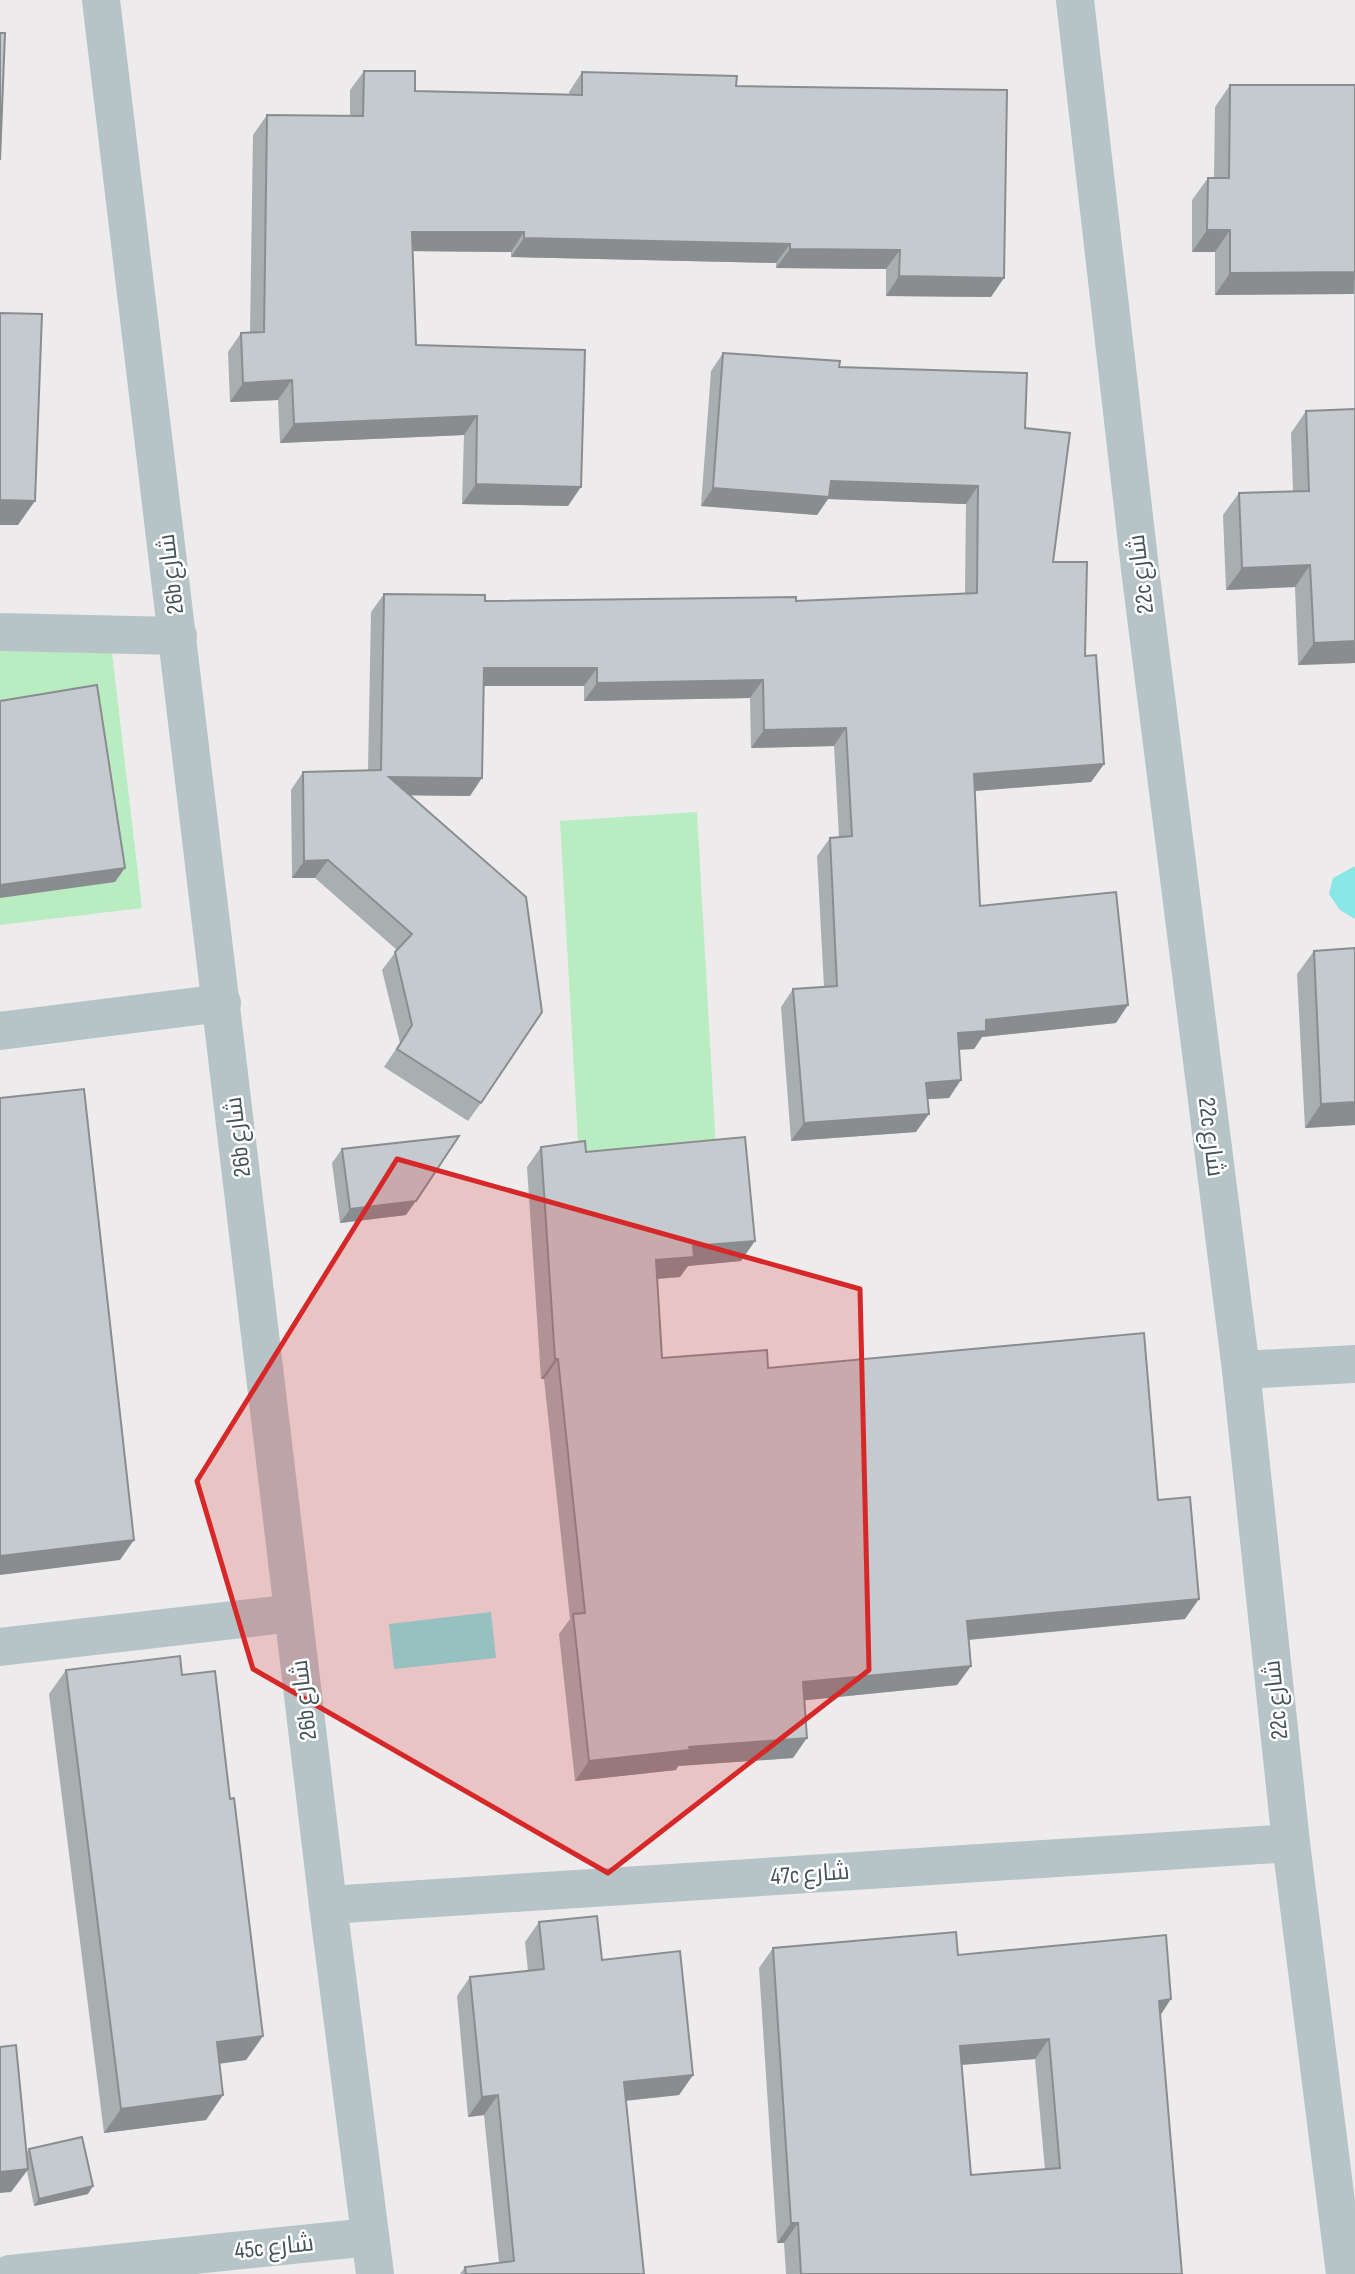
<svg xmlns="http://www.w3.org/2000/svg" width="1355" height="2274" viewBox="0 0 1355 2274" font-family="'Sofia Sans Condensed',Cairo,sans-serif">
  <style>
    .green { fill: #b9ecc1 }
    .water { fill: #87e8e6 }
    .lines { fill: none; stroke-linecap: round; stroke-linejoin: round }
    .minor { stroke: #b6c4c8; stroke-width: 38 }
    .wall { fill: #a9aeb1; fill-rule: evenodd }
    .shaded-wall { fill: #8a8d90 }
    .building { fill: #c5cace; stroke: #8a8d90; stroke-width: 2; fill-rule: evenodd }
    .marked { fill: #d62828; fill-opacity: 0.2; stroke: #d62828; stroke-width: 5; stroke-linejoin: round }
    .labels { text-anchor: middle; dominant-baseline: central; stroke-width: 5; stroke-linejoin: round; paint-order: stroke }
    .street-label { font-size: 24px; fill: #445358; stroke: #fff }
  </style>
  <rect width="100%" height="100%" fill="#eeebec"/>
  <!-- green -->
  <g class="green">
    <polygon points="0,651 112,653 142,908 0,925"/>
    <polygon points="697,812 716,1150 579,1159 560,821"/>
  </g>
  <!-- water -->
  <g class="water">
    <polygon points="1355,866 1355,919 1340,910 1329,894 1333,878"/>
    <polygon points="491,1612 496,1658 394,1669 389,1624"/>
  </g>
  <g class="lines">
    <!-- minor -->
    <g class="minor">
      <polyline points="101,0 328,1905 375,2274"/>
      <polyline points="1075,0 1140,569 1241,1370 1291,1843 1345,2274"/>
      <polyline points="0,632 178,636"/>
      <polyline points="0,1031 222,1003"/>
      <polyline points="1241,1370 1355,1364"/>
      <polyline points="0,1647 293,1613"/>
      <polyline points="328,1905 1291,1843"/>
      <polyline points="10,2274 370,2237"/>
    </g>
  </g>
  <!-- wall -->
  <g class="wall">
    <polygon points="364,71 415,91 569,94 569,92 582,72 736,86 991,297 886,296 886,269 776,268 776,263 511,257 511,252 412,251 416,345 568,506 462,504 464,435 280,443 278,400 230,402 228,352 241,333 250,332 253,135 267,115 350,116 350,90"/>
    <polygon points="1230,85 1355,85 1355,663 1298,665 1295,587 1226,590 1223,515 1239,493 1293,491 1291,433 1306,411 1354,409 1354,294 1215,295 1215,252 1192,252 1192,200 1208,178 1214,178 1215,107"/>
    <polygon points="723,353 839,367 1025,428 1053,562 1085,656 1104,764 1091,782 974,791 980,906 1116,1023 982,1037 974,1049 959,1050 949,1098 928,1099 916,1132 791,1141 781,1007 793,989 824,987 817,856 830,838 839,837 834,746 751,748 750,698 584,701 584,686 483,686 470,796 410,795 481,1103 468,1121 384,1067 400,1043 382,970 397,950 315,878 292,878 291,790 303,772 368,770 371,612 384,594 485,601 796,601 965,594 966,504 828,499 817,515 701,506 711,371"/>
    <polygon points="1355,948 1355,1125 1305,1128 1297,974 1314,951"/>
    <polygon points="541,1147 586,1152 741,1261 688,1266 680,1277 657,1279 662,1358 768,1368 1158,1500 1185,1619 969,1640 971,1666 957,1685 805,1700 793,1758 678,1766 676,1770 575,1781 559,1634 570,1619 544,1379 541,1379 527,1167"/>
    <polygon points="342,1149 406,1215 340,1223 332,1163"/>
    <polygon points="66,1670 182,1675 230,1799 263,2036 246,2060 219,2064 223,2095 206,2120 104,2133 49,1694"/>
    <polygon points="539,1922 602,1960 693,2075 679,2095 626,2101 644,2274 460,2274 465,2267 499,2263 484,2115 468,2117 457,1996 470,1977 528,1971 525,1942"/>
    <path d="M773,1948L958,1955L1160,2015L1182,2274H786L784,2243H777L759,1968ZM1035,2059L1045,2170L971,2175L962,2065Z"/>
    <polygon points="29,2149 88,2194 34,2206 27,2171 11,2192 26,2153"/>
  </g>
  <!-- shaded-wall -->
  <g class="shaded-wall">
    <polygon points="1207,230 1230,230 1215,252 1192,252"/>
    <polygon points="412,232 524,232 511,252 398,251"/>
    <polygon points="524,238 790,244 776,263 511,257"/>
    <polygon points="790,249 900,250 886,269 776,268"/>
    <polygon points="1355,272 1354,294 1215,295 1230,273"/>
    <polygon points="899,276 1004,278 991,297 886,296"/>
    <polygon points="292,380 278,400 230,402 243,383"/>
    <polygon points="477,416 464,435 280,443 294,424"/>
    <polygon points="831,481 978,486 966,504 828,499 817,515 701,506 713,488"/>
    <polygon points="476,484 581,487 568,506 462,504"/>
    <polygon points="0,500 35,501 18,525 0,525"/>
    <polygon points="1310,565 1295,587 1226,590 1242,568"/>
    <polygon points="1355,641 1355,663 1298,665 1314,643"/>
    <polygon points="484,668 597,668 584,686 471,686"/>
    <polygon points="763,680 750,698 584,701 597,683"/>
    <polygon points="846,728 834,746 751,748 764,730"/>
    <polygon points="1104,764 1091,782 961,792 974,774"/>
    <polygon points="389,777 482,778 470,796 376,795"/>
    <polygon points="328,860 315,878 292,878 304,861"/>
    <polygon points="125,868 115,882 0,898 0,885"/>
    <polygon points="1128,1005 1116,1023 982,1037 974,1049 945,1050 958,1033 986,1020"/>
    <polygon points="961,1080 949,1098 914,1100 926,1083"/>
    <polygon points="1355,1102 1355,1125 1305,1128 1321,1104"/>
    <polygon points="929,1114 916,1132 791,1141 804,1123"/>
    <polygon points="416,1201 406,1215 340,1223 350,1209"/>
    <polygon points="755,1241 741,1261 688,1266 680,1277 642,1280 656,1260 693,1246"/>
    <polygon points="555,1359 558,1359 544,1379 541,1379"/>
    <polygon points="134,1540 120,1560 0,1575 0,1556"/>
    <polygon points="1199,1599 1185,1619 954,1641 967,1621"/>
    <polygon points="971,1666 957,1685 789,1702 803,1682"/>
    <polygon points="807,1738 793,1758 678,1766 676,1770 575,1781 589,1761 689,1747"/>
    <polygon points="1171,1999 1158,2019 1159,2001"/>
    <polygon points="263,2036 246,2060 199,2066 217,2042"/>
    <polygon points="1049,2039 1035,2059 946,2066 960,2046"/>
    <polygon points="693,2075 679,2095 610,2102 624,2082"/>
    <polygon points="223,2095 206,2120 104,2133 121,2109"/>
    <polygon points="498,2095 484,2115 468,2117 482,2097"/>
    <polygon points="28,2169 11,2192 0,2193 0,2172"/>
    <polygon points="93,2186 88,2194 34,2206 39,2199"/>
    <polygon points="791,2223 798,2223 784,2243 777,2243"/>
  </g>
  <!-- building -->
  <g class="building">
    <polygon points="0,33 5,33 0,160"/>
    <polygon points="364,71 415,71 415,91 582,95 582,72 737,76 736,86 1007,90 1004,278 899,276 900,250 790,249 790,244 524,238 524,232 412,232 416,345 585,350 581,487 476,484 477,416 294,424 292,380 243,383 241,333 264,332 267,115 363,116"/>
    <polygon points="1230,85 1355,85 1355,272 1230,273 1230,230 1207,230 1208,178 1229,178"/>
    <polygon points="0,313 42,314 35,501 0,500"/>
    <polygon points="723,353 840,361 839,367 1027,373 1025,428 1070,433 1053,562 1087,562 1085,656 1096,655 1104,764 974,774 980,906 1116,892 1128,1005 986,1020 986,1031 958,1033 961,1080 926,1083 929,1114 804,1123 793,989 837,986 830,838 852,836 846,728 764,730 763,680 597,683 597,668 484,668 482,778 389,777 526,897 542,1012 481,1103 397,1049 412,1025 395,952 412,934 328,860 304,861 303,772 381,770 384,594 485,595 485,601 796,597 796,601 977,593 978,486 831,481 829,497 713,488"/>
    <polygon points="1355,409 1355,641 1314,643 1310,565 1242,568 1239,493 1309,491 1306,411"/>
    <polygon points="97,685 125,868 0,885 0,701"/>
    <polygon points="1355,948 1355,1102 1321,1104 1314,951"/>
    <polygon points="84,1089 134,1540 0,1556 0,1098"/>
    <polygon points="459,1136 416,1201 350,1209 342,1149"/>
    <polygon points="745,1137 755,1241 693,1246 694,1257 656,1260 662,1358 767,1350 768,1368 1144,1333 1158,1500 1190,1497 1199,1599 967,1621 971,1666 803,1682 807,1738 689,1747 690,1750 589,1761 573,1614 585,1613 558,1359 555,1359 541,1147 585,1141 586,1152"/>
    <polygon points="180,1656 182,1675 215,1671 230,1799 234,1798 263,2036 217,2042 223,2095 121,2109 66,1670"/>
    <polygon points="597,1916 602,1960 680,1951 693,2075 624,2082 644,2274 466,2274 465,2267 514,2261 498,2095 482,2097 470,1977 544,1969 539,1922"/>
    <path d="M956,1932L958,1955L1166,1935L1171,1999L1159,2001L1182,2274H801L798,2223H791L773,1948ZM1049,2039L1060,2168L971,2175L960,2046Z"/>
    <polygon points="16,2045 28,2169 0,2172 0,2047"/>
    <polygon points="82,2137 93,2186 39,2199 29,2149"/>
  </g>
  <!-- marked area -->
  <path class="marked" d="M397,1159L860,1289L869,1670L608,1873L253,1669L197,1481Z"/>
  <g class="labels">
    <!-- street labels -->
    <g class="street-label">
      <text transform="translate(171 574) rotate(-97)">26b شارع</text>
      <text transform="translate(1141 574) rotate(-97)">22c شارع</text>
      <text transform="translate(238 1137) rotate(-97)">26b شارع</text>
      <text transform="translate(1211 1137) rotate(83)">22c شارع</text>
      <text transform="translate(304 1700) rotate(-97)">26b شارع</text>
      <text transform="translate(1276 1700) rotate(-96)">22c شارع</text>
      <text transform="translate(810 1874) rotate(-4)">47c شارع</text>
      <text transform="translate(274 2247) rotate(-6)">45c شارع</text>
    </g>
  </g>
</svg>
